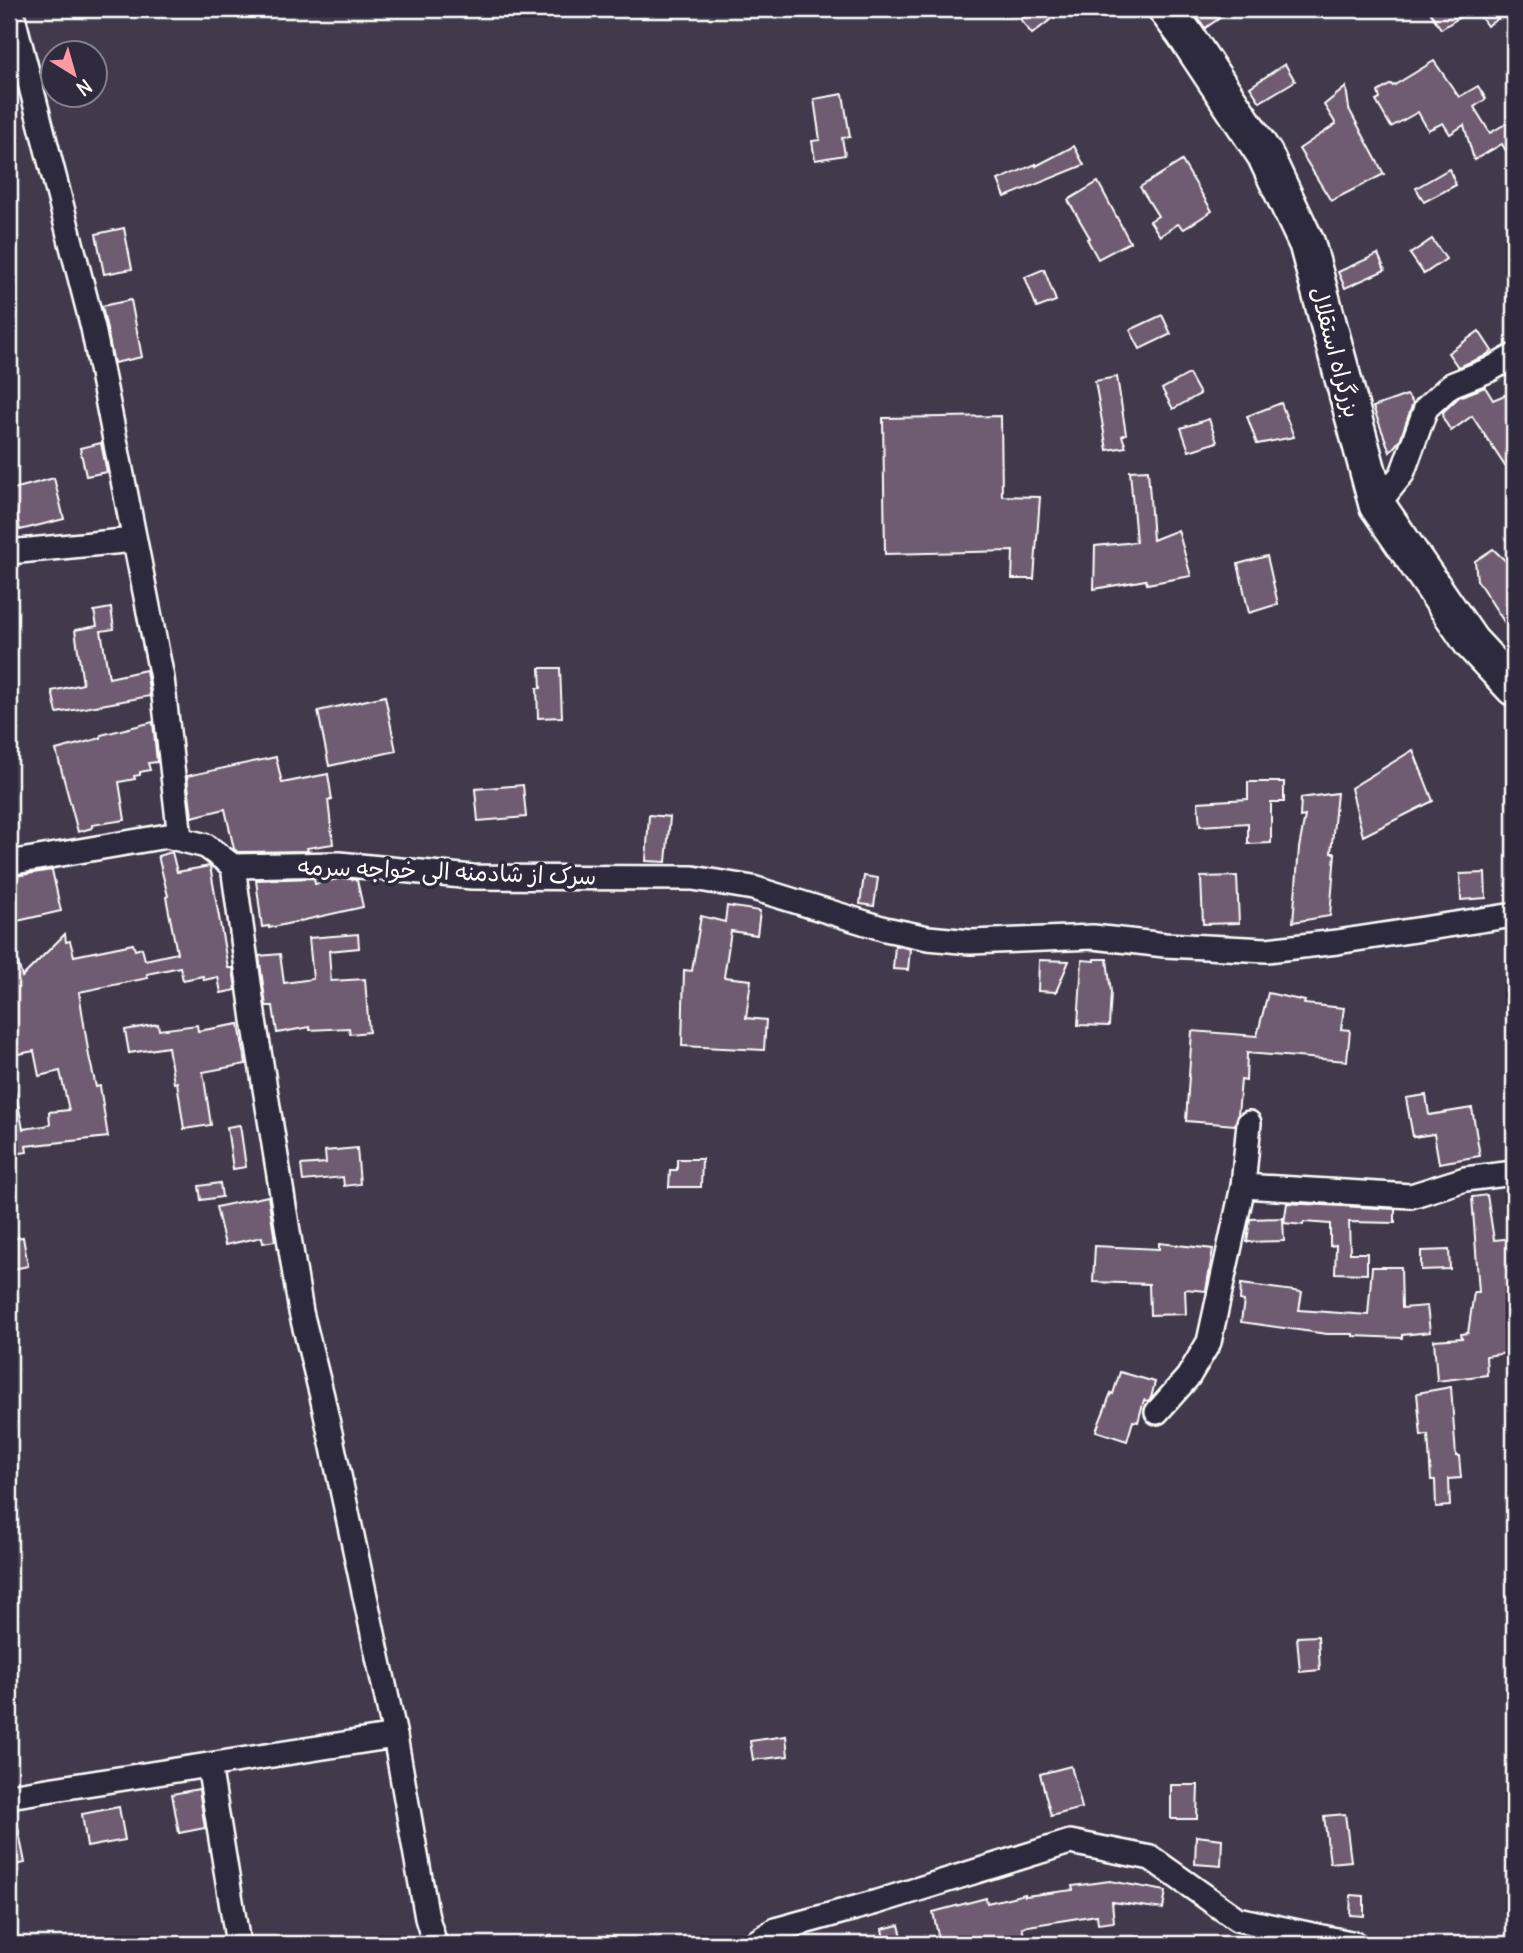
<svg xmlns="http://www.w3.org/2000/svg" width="1523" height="1953" viewBox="0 0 1523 1953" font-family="Delius,'Playpen Sans Arabic',sans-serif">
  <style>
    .building { fill: #6f5b72; stroke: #fff; stroke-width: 2 }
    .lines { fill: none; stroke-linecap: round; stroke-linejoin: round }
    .minor-casing { stroke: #fff; stroke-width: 28 }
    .highway-casing { stroke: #fff; stroke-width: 40 }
    .minor { stroke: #2f2a3d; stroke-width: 23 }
    .highway { stroke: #2f2a3d; stroke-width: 35 }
    .labels { text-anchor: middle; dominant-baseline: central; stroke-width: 7; stroke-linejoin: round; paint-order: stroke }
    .street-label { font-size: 23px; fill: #fff; stroke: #2f2a3d }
  </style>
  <rect width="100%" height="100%" fill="#42394d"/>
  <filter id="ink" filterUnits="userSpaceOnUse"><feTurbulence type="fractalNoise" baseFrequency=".0143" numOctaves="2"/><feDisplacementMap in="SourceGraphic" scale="14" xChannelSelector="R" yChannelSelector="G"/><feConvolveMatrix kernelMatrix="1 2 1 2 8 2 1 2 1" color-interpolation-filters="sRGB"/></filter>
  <g filter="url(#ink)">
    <!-- building -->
    <g class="building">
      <polygon points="1033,9 1064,9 1032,34 1020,19"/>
      <polygon points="1192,9 1233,9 1205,28"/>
      <polygon points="1428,9 1473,9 1441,29"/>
      <polygon points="1475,9 1513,9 1487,26"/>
      <polygon points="1434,61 1459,97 1478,86 1486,99 1474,107 1490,133 1514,119 1514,164 1502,144 1474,160 1464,125 1450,134 1443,123 1428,130 1418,112 1391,127 1376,101 1380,99 1378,92 1391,84 1393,86"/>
      <polygon points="1285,64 1295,81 1260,102 1250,87"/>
      <polygon points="1346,87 1349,109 1384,174 1331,201 1299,149 1336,124 1324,105"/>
      <polygon points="843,94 850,137 842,138 845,155 815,160 812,141 820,140 814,99"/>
      <polygon points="1074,146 1084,165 1005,197 998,180 1036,164 1036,166"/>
      <polygon points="1182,161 1212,211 1184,229 1178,224 1160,236 1150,221 1158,216 1140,187"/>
      <polygon points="1449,169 1456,185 1424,202 1416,188"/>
      <polygon points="1098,182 1130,242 1098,259 1087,239 1090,238 1068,200"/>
      <polygon points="124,228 132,269 104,274 96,234"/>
      <polygon points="1432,239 1446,259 1424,274 1410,254"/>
      <polygon points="1378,254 1385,270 1345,288 1338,272"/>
      <polygon points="1044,269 1056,301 1037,308 1025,277"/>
      <polygon points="131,300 142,357 114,363 102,306"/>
      <polygon points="1162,315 1171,334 1140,349 1130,330"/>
      <polygon points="1479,331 1492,351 1483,357 1458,367 1448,353"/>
      <polygon points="1189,374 1200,394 1173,409 1162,389"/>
      <polygon points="1117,377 1126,434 1122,436 1126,447 1107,450 1095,381"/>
      <polygon points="1485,387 1493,400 1514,391 1514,460 1505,466 1472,416 1451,431 1444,420 1443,412 1459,397"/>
      <polygon points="1407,395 1413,403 1400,440 1390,452 1373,407"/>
      <polygon points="1281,403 1294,437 1257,444 1247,416"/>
      <polygon points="1001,416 1002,496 1040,497 1034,579 1012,579 1013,551 885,554 883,418"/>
      <polygon points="1209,419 1217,442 1189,451 1181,428"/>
      <polygon points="101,443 107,472 86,476 80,448"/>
      <polygon points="1148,470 1153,540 1178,530 1191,576 1147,584 1146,580 1094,589 1095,546 1136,542 1130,471"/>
      <polygon points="54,478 64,519 20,530 10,490"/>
      <polygon points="1493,549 1514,569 1514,637 1477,580 1475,561"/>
      <polygon points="1267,556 1278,604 1249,613 1238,564"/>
      <polygon points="111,608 114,629 101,631 109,678 146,670 150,696 57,713 52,691 83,684 75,630 97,626 94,611"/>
      <polygon points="540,668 560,668 562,717 538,718 537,688 541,688"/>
      <polygon points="385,696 396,751 329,766 318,711"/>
      <polygon points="153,722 157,762 148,763 150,770 140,772 140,775 134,776 135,779 119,782 125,820 92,825 92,828 78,832 56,750 101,738 101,735"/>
      <polygon points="1413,750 1433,801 1363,836 1351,788"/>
      <polygon points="276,757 282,783 328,774 332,800 328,800 333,844 307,848 308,851 238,852 234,849 225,809 192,817 187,776"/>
      <polygon points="1248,782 1284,782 1284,802 1271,802 1271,843 1248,844 1248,823 1200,826 1198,802 1248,799"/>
      <polygon points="523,785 526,817 478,821 475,789"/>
      <polygon points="1337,793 1331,853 1335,853 1330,916 1293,922 1299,848 1305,816 1300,817 1301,798"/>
      <polygon points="649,815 670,817 666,862 646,861"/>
      <polygon points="172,852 177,872 210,866 228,968 233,968 236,990 221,993 218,977 204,980 203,976 183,980 180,967 147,974 148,978 79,992 89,1056 96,1087 100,1086 108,1137 26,1146 27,1152 9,1155 9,1094 16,1093 23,1129 50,1125 49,1112 69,1110 60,1071 39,1076 34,1051 9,1056 9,945 13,944 22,977 65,934 66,942 70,941 74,956 133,944 135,950 142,948 145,960 177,953 166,897 168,896 158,856"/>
      <polygon points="52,870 61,911 13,922 9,903 9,877"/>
      <polygon points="1485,873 1486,898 1461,900 1460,874"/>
      <polygon points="864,876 878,878 874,906 860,904"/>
      <polygon points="1237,876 1239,923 1203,924 1201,877"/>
      <polygon points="314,878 315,884 342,878 357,880 363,907 269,928 269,926 262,927 256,880"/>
      <polygon points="727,906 760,911 757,935 731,931 724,977 751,980 746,1018 766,1020 764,1050 682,1046 684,970 692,971 701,916 725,922"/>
      <polygon points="358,934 359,948 329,951 331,981 365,979 369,1032 350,1034 349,1028 310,1030 310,1027 277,1033 273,1006 266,1006 259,956 280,954 284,983 313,979 309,938"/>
      <polygon points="895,945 910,949 908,970 893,969"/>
      <polygon points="1094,959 1107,959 1111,992 1109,1026 1078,1025 1082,960 1094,961"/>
      <polygon points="1039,960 1069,961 1056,992 1038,991"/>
      <polygon points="1268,993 1305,1001 1304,1004 1344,1008 1341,1029 1350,1030 1347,1061 1247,1053 1246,1081 1241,1080 1238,1115 1235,1125 1186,1121 1192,1031 1257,1036"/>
      <polygon points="158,1024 159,1030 197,1025 198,1031 239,1024 246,1064 203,1072 211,1125 184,1129 177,1082 174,1083 168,1047 129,1053 125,1030"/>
      <polygon points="1426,1095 1429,1115 1472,1108 1480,1156 1439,1163 1434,1134 1413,1137 1406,1098"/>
      <polygon points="240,1125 246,1167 233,1169 227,1127"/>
      <polygon points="357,1148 360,1184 344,1186 343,1177 303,1181 301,1165 326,1163 325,1151"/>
      <polygon points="677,1159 702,1159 701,1187 669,1187 670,1170 677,1170"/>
      <polygon points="220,1183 222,1197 201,1200 199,1186"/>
      <polygon points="1487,1195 1494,1240 1514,1238 1514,1352 1486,1356 1487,1375 1437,1381 1434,1340 1462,1338 1461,1334 1468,1333 1474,1292 1479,1292 1472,1197"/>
      <polygon points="268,1196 275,1241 263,1243 262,1237 225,1245 216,1207"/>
      <polygon points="1287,1203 1395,1209 1395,1223 1349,1222 1350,1253 1367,1253 1367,1274 1335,1273 1336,1245 1330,1246 1330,1224 1304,1222 1303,1225 1284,1223"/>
      <polygon points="1283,1218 1284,1241 1247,1242 1250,1219"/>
      <polygon points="23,1237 28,1266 9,1270 9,1239"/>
      <polygon points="1159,1243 1213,1249 1206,1291 1185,1289 1186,1314 1150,1315 1149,1284 1093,1282 1095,1246 1159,1249"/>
      <polygon points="1449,1250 1450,1269 1421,1270 1421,1251"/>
      <polygon points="1372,1267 1401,1267 1402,1308 1427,1306 1430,1332 1402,1335 1402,1338 1353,1336 1353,1334 1327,1334 1241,1322 1244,1301 1240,1300 1241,1284 1302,1292 1299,1310 1368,1315"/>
      <polygon points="1120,1372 1155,1382 1151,1398 1148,1401 1144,1400 1138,1422 1133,1421 1127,1441 1096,1431 1111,1393 1113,1394"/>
      <polygon points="1451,1387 1456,1456 1459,1456 1461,1478 1449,1479 1450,1506 1436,1507 1435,1480 1431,1480 1428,1435 1421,1436 1417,1393"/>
      <polygon points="1318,1636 1320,1670 1300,1672 1297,1637"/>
      <polygon points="786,1736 788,1756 753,1760 750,1741"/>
      <polygon points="1071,1766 1082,1808 1051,1816 1040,1774"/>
      <polygon points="1171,1785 1198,1785 1197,1819 1171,1819"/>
      <polygon points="199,1789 205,1828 179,1833 172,1794"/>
      <polygon points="119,1807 125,1840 87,1847 82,1814"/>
      <polygon points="1345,1814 1351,1861 1330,1863 1324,1816"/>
      <polygon points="9,1817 16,1817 25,1863 9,1866"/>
      <polygon points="1196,1836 1222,1839 1221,1866 1195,1864"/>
      <polygon points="1110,1881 1166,1891 1163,1909 1112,1902 1114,1922 1098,1924 1097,1915 1022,1927 1026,1944 940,1944 933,1912 986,1898 987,1903 1025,1894 1025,1896 1073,1890 1072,1886"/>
      <polygon points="1351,1895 1364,1896 1364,1916 1350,1915"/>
      <polygon points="899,1925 904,1944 885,1944 882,1929"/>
    </g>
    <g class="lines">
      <defs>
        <g id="minor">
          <polyline points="11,9 93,328 162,678 180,838"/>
          <polyline points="1377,505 1402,474 1426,408 1451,385 1489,370 1514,356"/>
          <polyline points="9,552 134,540"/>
          <polyline points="9,863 167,836 206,846 233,866 339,864 472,877 693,878 753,888 885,929 928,938 971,942 1093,937 1165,945 1267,950 1337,942 1514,915"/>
          <polyline points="233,866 254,1020 301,1312 322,1396 395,1736 427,1918 435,1944"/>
          <polyline points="1243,1186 1411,1196 1465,1179 1514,1173"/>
          <polyline points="1157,1412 1188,1377 1209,1342 1243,1186 1249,1123"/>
          <polyline points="209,1765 238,1944"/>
          <polyline points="9,1796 395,1736"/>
          <polyline points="753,1944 775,1930 877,1902 1070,1842 1151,1858 1237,1919 1355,1944"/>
        </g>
        <polyline id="highway" points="1166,9 1184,33 1265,155 1307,244 1377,505 1471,642 1514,688"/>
      </defs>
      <!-- minor casing -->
      <use href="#minor" class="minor-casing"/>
      <!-- highway casing -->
      <use href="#highway" class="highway-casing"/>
      <!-- minor -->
      <use href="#minor" class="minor"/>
      <!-- highway -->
      <use href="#highway" class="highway"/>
    </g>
  </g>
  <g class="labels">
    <!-- street labels -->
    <g class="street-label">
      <text transform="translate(1336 352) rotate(75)">بزرگراه استقلال</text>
      <text transform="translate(447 871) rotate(2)">سرک از شادمنه الی خواجه سرمه</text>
    </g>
  </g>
  <!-- margin -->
  <rect width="1523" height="1953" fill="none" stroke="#2f2a3d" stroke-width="35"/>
  <rect x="18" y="18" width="1488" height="1918" fill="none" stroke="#fff" stroke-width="2.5" filter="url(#ink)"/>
  <!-- north arrow -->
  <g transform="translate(74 74) rotate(143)"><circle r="33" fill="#2f2a3d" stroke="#827f8b" stroke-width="2"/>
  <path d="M0-5L12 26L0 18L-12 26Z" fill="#ff9aa2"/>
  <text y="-10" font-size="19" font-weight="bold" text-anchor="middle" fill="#ffffff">N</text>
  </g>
</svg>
